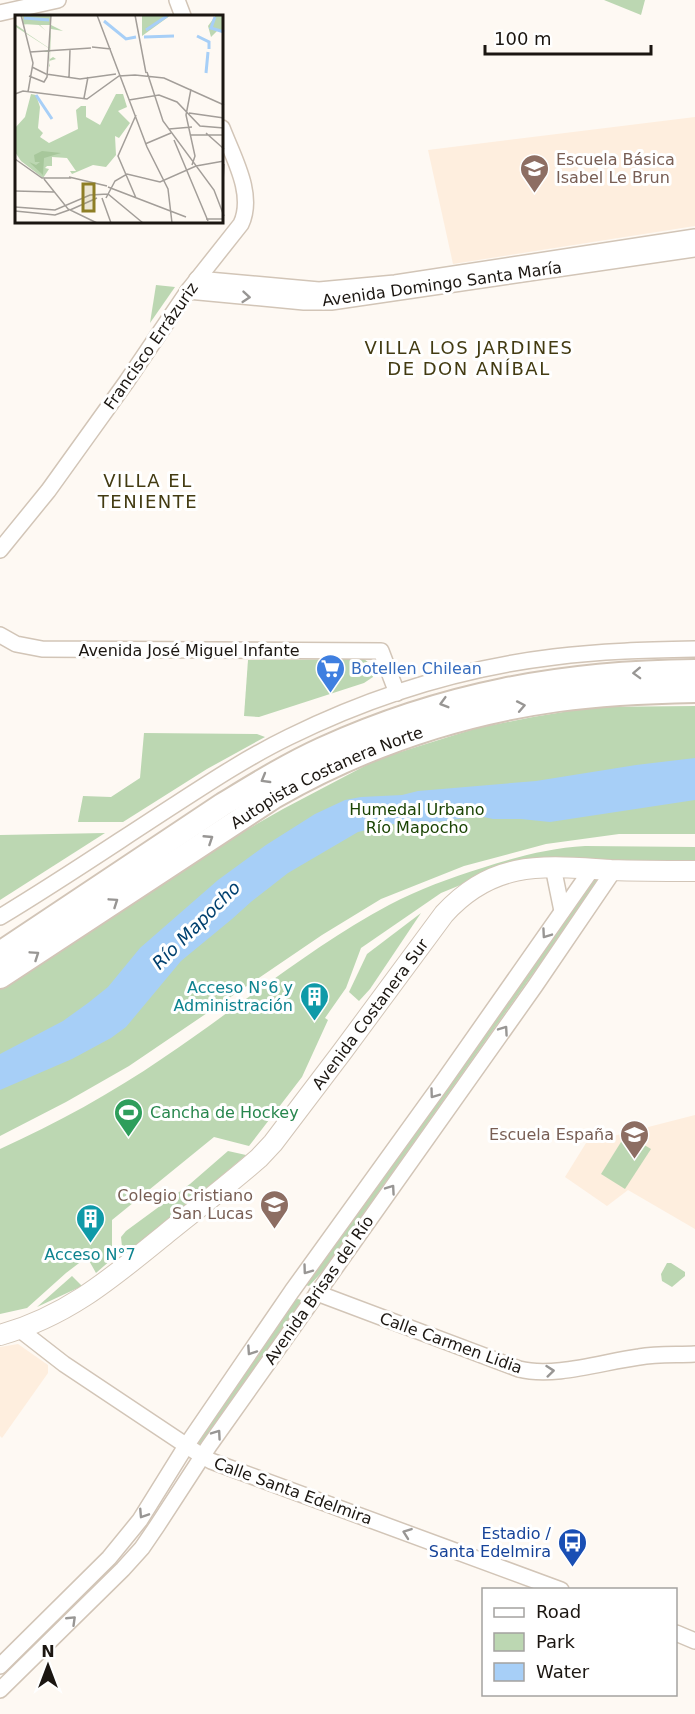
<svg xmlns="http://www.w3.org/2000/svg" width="695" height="1714" viewBox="0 0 695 1714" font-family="'DejaVu Sans',sans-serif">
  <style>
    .built { fill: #feeede }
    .green { fill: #bcd7b2 }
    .water { fill: #a7cff7 }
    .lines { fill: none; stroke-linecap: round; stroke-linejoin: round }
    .minor-casing { stroke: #d2c5b7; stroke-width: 18 }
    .major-casing { stroke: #d2c5b7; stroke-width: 22 }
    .highway-casing { stroke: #d2c5b7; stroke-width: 26 }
    .minor { stroke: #fff; stroke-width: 15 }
    .major { stroke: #fff; stroke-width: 20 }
    .highway { stroke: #fff; stroke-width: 22 }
    .oneway { stroke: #989694 }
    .labels { text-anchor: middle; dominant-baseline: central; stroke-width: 6; stroke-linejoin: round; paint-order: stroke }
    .education-label { font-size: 16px; fill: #785e54; stroke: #fff; text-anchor: end }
    .street-label { font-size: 16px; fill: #1b1611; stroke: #fff }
    .shop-label { font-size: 16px; fill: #366cbe; stroke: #fff; text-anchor: start }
    .park-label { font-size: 16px; fill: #1b4404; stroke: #fff }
    .culture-label { font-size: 16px; fill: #0d838f; stroke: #fff; text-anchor: end }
    .leisure-label { font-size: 16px; fill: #27864d; stroke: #fff; text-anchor: start }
    .transit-label { font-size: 16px; fill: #164399; stroke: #fff; text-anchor: end }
    .neighbourhood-label { font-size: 18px; letter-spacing: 1.5px; fill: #433b12; stroke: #fff }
    .water-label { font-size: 18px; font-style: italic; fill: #00406f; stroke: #fff }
    .inset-river { fill: none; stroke: #a7cff7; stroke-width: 3 }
    .inset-road { fill: none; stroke: #a39e99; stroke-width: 1.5 }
    .view { fill: #8e7e25; fill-opacity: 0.15; stroke: #8e7e25; stroke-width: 3 }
    .inset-edge { fill: none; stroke: #1b1611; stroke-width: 3 }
  </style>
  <rect width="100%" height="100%" fill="#fef9f3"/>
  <!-- built -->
  <g class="built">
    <polygon points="695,117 695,226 453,264 428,150"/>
    <polygon points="695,1115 695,1229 628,1190 607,1206 565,1177 586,1143"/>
    <polygon points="18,1344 48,1365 48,1373 2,1438 0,1436 0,1347"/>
  </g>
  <!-- green -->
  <g class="green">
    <polygon points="604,0 645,0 641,15"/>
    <polygon points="156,285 175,287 150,323"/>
    <polygon points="364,659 374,667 373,677 364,683 259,717 244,716 248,660"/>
    <polygon points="695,706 695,834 619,834 546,844 464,866 381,899 322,935 129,1066 66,1102 0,1136 0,987 171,873 283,809 378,759 477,728 533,717 593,707"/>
    <polygon points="144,733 257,734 265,737 207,769 123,822 78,822 83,796 111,797 140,778"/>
    <polygon points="105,833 0,900 0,835"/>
    <path d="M585,846L695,847V866L480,877L441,893L361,948L346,988L325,1018L328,1020L302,1077L249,1146L214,1137L112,1220V1259L96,1273L87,1257L66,1273L27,1308L0,1314V1149C57,1123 112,1093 163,1058C239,1007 309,948 389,905C419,889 450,878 482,868C516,857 549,848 585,846Z"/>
    <polygon points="593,876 597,876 599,880 323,1271 309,1286 302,1284"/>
    <polygon points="421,913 370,989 359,1001 349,992 367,954"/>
    <polygon points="626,1134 651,1149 625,1189 601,1174"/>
    <polygon points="228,1151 246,1155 206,1189 123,1256 121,1237 126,1231 190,1184"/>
    <polygon points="667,1263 671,1263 685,1272 685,1276 672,1287 662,1281 661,1274"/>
    <polygon points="72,1276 82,1286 37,1307"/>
    <polygon points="298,1299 301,1300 301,1303 204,1446 198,1447 196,1442 294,1300"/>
  </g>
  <!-- water -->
  <polygon class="water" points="695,758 695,800 550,822 521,819 493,819 479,816 408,826 392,824 358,832 288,873 252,901 232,919 181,961 126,1027 111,1038 72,1059 0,1090 0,1054 63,1021 88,1003 108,987 140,948 218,880 266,845 315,814 345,800 361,797 402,795 418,791 536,781 636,765"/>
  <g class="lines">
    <defs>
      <g id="minor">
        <polyline points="177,0 183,16"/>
        <polyline points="0,13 58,0"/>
        <polyline points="197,279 319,290 395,283 695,237"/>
        <polyline points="188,291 304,302 331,302 695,249"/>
        <path d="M0,550L48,491L127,381L188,291L241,224C255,194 233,157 222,128"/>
        <polyline points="0,635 16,644 42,649 381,651 397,693"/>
        <polyline points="553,867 562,911"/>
        <path d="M0,917C60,881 117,842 176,804C213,780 250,756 289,737C372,696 463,668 554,657C601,651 648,650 695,649"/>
        <path d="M317,1293L519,1369C554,1378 602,1362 639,1357C657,1354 677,1355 695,1354"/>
        <polyline points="19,1329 64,1364 202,1456 211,1461 561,1590"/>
        <polyline points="676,1633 695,1641"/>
        <polyline points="0,1666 109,1558 140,1520 186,1446 292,1291 442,1083 592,869"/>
        <polyline points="0,1690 123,1569 142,1548 157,1526 209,1446 535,986 614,870"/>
      </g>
      <g id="major">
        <path id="s1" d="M0,1335C68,1316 113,1277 167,1233C198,1208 229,1184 259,1158L273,1143L342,1052L444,914C494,859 544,866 611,870C639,871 667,871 695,871"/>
      </g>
      <g id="highway">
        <path d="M0,953L222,805C255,785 287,765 322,749C443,694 562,672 695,671"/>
        <path id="s2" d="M0,977L274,797C361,747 458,714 558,700C603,694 649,692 695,691"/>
      </g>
    </defs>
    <!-- minor casing -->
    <use href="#minor" class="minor-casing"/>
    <!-- major casing -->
    <use href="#major" class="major-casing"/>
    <!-- highway casing -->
    <use href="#highway" class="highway-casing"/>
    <!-- minor -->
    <use href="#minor" class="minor"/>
    <!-- major -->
    <use href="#major" class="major"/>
    <!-- highway -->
    <use href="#highway" class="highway"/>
  </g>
  <!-- one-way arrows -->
  <defs><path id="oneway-chevron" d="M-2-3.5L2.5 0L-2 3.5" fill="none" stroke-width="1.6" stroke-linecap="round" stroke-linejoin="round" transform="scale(1.5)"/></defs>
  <g class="oneway">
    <use href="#oneway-chevron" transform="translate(246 297) rotate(5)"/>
    <use href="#oneway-chevron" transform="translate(637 673) rotate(178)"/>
    <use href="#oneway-chevron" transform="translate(444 703) rotate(164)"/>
    <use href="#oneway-chevron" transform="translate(521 706) rotate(-11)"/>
    <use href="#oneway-chevron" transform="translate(265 779) rotate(150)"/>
    <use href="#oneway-chevron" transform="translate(209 839) rotate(-33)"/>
    <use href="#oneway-chevron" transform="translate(114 902) rotate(-34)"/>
    <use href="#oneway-chevron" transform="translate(546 934) rotate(125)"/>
    <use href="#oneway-chevron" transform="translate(35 955) rotate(-34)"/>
    <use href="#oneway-chevron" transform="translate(504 1030) rotate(-55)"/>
    <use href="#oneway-chevron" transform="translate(434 1094) rotate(126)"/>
    <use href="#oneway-chevron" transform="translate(391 1189) rotate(-55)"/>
    <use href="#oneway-chevron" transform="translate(307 1270) rotate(126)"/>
    <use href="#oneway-chevron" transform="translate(251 1351) rotate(124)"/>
    <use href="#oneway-chevron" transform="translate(550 1371) rotate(-6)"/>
    <use href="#oneway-chevron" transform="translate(217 1434) rotate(-55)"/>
    <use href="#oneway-chevron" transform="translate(143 1514) rotate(123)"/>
    <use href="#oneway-chevron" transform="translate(407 1533) rotate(-160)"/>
    <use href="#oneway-chevron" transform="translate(72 1620) rotate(-44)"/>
  </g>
  <!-- icons -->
  <defs>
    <symbol id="school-pin" viewBox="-11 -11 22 30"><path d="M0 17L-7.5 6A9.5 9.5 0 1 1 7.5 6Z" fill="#8d6e63" stroke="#fff"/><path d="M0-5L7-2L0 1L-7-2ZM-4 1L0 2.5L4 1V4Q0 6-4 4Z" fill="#fff"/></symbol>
    <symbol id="supermarket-pin" viewBox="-11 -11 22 30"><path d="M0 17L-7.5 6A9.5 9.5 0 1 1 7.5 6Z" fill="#3f7fe0" stroke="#fff"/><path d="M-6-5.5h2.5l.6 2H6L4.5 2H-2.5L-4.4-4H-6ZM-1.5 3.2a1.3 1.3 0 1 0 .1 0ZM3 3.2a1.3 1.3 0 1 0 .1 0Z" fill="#fff"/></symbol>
    <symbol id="building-pin" viewBox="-11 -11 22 30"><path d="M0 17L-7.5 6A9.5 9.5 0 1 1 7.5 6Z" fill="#0f9aa8" stroke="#fff"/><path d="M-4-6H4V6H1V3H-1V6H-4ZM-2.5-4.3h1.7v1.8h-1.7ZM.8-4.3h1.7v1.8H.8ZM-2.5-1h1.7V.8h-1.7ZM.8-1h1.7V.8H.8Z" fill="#fff"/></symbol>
    <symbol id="stadium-pin" viewBox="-11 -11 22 30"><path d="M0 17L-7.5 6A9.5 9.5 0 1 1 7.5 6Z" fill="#2e9e5b" stroke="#fff"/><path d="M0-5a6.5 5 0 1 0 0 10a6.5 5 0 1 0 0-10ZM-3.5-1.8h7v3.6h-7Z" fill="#fff"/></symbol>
    <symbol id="bus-pin" viewBox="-11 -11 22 30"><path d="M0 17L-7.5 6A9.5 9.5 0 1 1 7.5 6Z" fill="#1a4fb4" stroke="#fff"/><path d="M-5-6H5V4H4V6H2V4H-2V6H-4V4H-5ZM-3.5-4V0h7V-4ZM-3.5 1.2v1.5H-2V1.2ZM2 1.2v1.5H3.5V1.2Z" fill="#fff"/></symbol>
  </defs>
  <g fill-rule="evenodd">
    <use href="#school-pin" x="518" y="152" width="33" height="45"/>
    <use href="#supermarket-pin" x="314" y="652" width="33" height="45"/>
    <use href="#building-pin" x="298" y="980" width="33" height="45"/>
    <use href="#stadium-pin" x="112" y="1096" width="33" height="45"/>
    <use href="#school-pin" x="618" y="1118" width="33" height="45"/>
    <use href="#school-pin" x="258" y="1188" width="33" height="45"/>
    <use href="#building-pin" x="74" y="1202" width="33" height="45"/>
    <use href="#bus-pin" x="556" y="1526" width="33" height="45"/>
  </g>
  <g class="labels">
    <!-- education labels -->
    <g class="education-label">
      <text x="556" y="159" text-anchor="start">Escuela Básica<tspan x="556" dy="18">Isabel Le Brun</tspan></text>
      <text x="614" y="1134">Escuela España</text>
      <text x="253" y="1195">Colegio Cristiano<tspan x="253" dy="18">San Lucas</tspan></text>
    </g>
    <!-- street labels -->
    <g class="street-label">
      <text transform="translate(442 284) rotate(-8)">Avenida Domingo Santa María</text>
      <text transform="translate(151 346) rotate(-55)">Francisco Errázuriz</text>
      <text x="189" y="650">Avenida José Miguel Infante</text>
      <text stroke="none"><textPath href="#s2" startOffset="384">Autopista Costanera Norte</textPath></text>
      <text stroke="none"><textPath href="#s1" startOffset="498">Avenida Costanera Sur</textPath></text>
      <text transform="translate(319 1290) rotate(-55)">Avenida Brisas del Río</text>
      <text transform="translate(451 1343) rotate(20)">Calle Carmen Lidia</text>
      <text transform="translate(293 1491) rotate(20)">Calle Santa Edelmira</text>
    </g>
    <!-- shop labels -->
    <g class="shop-label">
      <text x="351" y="668">Botellen Chilean</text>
    </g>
    <!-- park labels -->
    <g class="park-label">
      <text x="417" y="809">Humedal Urbano<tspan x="417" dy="18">Río Mapocho</tspan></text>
    </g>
    <!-- culture labels -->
    <g class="culture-label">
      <text x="293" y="987">Acceso N°6 y<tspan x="293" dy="18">Administración</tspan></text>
      <text x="90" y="1254" text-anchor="middle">Acceso N°7</text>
    </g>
    <!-- leisure labels -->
    <g class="leisure-label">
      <text x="150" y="1112">Cancha de Hockey</text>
    </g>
    <!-- transit labels -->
    <g class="transit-label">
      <text x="551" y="1533">Estadio /<tspan x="551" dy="18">Santa Edelmira</tspan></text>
    </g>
    <!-- neighbourhood labels -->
    <g class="neighbourhood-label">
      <text x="469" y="347">VILLA LOS JARDINES<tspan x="469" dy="21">DE DON ANÍBAL</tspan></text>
      <text x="148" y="480">VILLA EL<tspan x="148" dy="21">TENIENTE</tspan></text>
    </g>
    <!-- water labels -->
    <g class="water-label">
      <text transform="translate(196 925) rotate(-45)">Río Mapocho</text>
    </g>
  </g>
  <!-- overview -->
  <g transform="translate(15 15)">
    <rect width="208" height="208" fill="#fef9f3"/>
    <path d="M7,0H36L35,10H25L31,16L24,10L8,9L10,17L34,33L36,10L48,16L36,14L35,44L38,42L41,44L34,46L35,52L34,51L35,37H28L35,34L1,12L0,9L10,16L8,7ZM127,0H156L127,21ZM201,0H208V17L203,15L196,22L193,11ZM16,79L21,80L25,92L23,113L28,118L25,122L34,128L63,114L61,95L66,91H71V102L85,110L101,79H108L112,92L103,96L115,108L104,123L100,121L101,140L91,152L78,150L57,159L55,156H61L52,143L37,142V151H32L30,153L34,154L28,163L6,146L0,137V113L10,102Z" fill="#bcd7b2"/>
    <path d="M27,136L46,138L29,143L28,160L14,147L21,150L25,147H20L19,140Z" fill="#a7c79b"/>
    <path class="inset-river" d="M200,2L196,13L209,17M9,3L34,5M89,6L111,24L121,22M131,15L152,1M182,21L194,27V34M129,22L159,21M191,58L193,37M21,80L37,104"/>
    <path class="inset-road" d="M6,0L18,48L13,77M82,0L132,132L153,174L157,208M120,0L131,58M77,32L96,34M15,37L76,33M17,52L31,59L65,64L101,59M132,57L148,106L199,175L209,201M14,61L29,67L32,62L36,0M54,62L55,35M176,74L171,100L180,141L177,150M0,79L8,76L72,84L104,61L120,60L149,63L209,90M69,83L73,62M114,85L144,80L162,87L185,111L209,113M174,98L209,103M154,114L177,112M191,118L209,134M175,120H209M159,125L193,206M130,129L156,118M0,144L27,163H56M54,162L92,171M29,164L53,194L82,208M208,167L209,149M93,172L171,202M0,176L39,177M87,183L96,208M91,183L100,166L112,159L145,167L181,151L209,146M121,183L103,141L121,100M0,192L40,195L75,180L93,179L128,208M55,195L82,183M0,196L40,200L54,195M191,204H209"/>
    <path class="view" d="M68,169H79V196H68Z"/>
    <rect width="208" height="208" class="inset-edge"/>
  </g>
  <!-- legend -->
  <rect x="482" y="1588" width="195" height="108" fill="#ffffff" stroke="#a4a2a0" stroke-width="1.5"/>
  <rect x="494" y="1608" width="30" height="9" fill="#ffffff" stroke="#a4a2a0" stroke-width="1.5"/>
  <text x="536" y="1618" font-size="18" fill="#1b1611">Road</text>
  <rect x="494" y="1633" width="30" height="18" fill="#bcd7b2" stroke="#a4a2a0" stroke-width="1.5"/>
  <text x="536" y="1648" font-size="18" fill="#1b1611">Park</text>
  <rect x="494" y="1663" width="30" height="18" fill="#a7cff7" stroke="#a4a2a0" stroke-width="1.5"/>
  <text x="536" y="1678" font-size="18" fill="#1b1611">Water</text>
  <!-- north arrow -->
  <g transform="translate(48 1666)" stroke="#ffffff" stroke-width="4.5" paint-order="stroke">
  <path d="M0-4.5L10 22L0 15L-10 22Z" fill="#1b1611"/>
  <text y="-9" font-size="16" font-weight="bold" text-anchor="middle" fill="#1b1611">N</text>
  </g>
  <!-- scale -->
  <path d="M485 45v9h166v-9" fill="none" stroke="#1b1611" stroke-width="3"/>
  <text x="494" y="45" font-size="18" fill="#1b1611" stroke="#ffffff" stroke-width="4.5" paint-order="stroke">100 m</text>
</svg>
